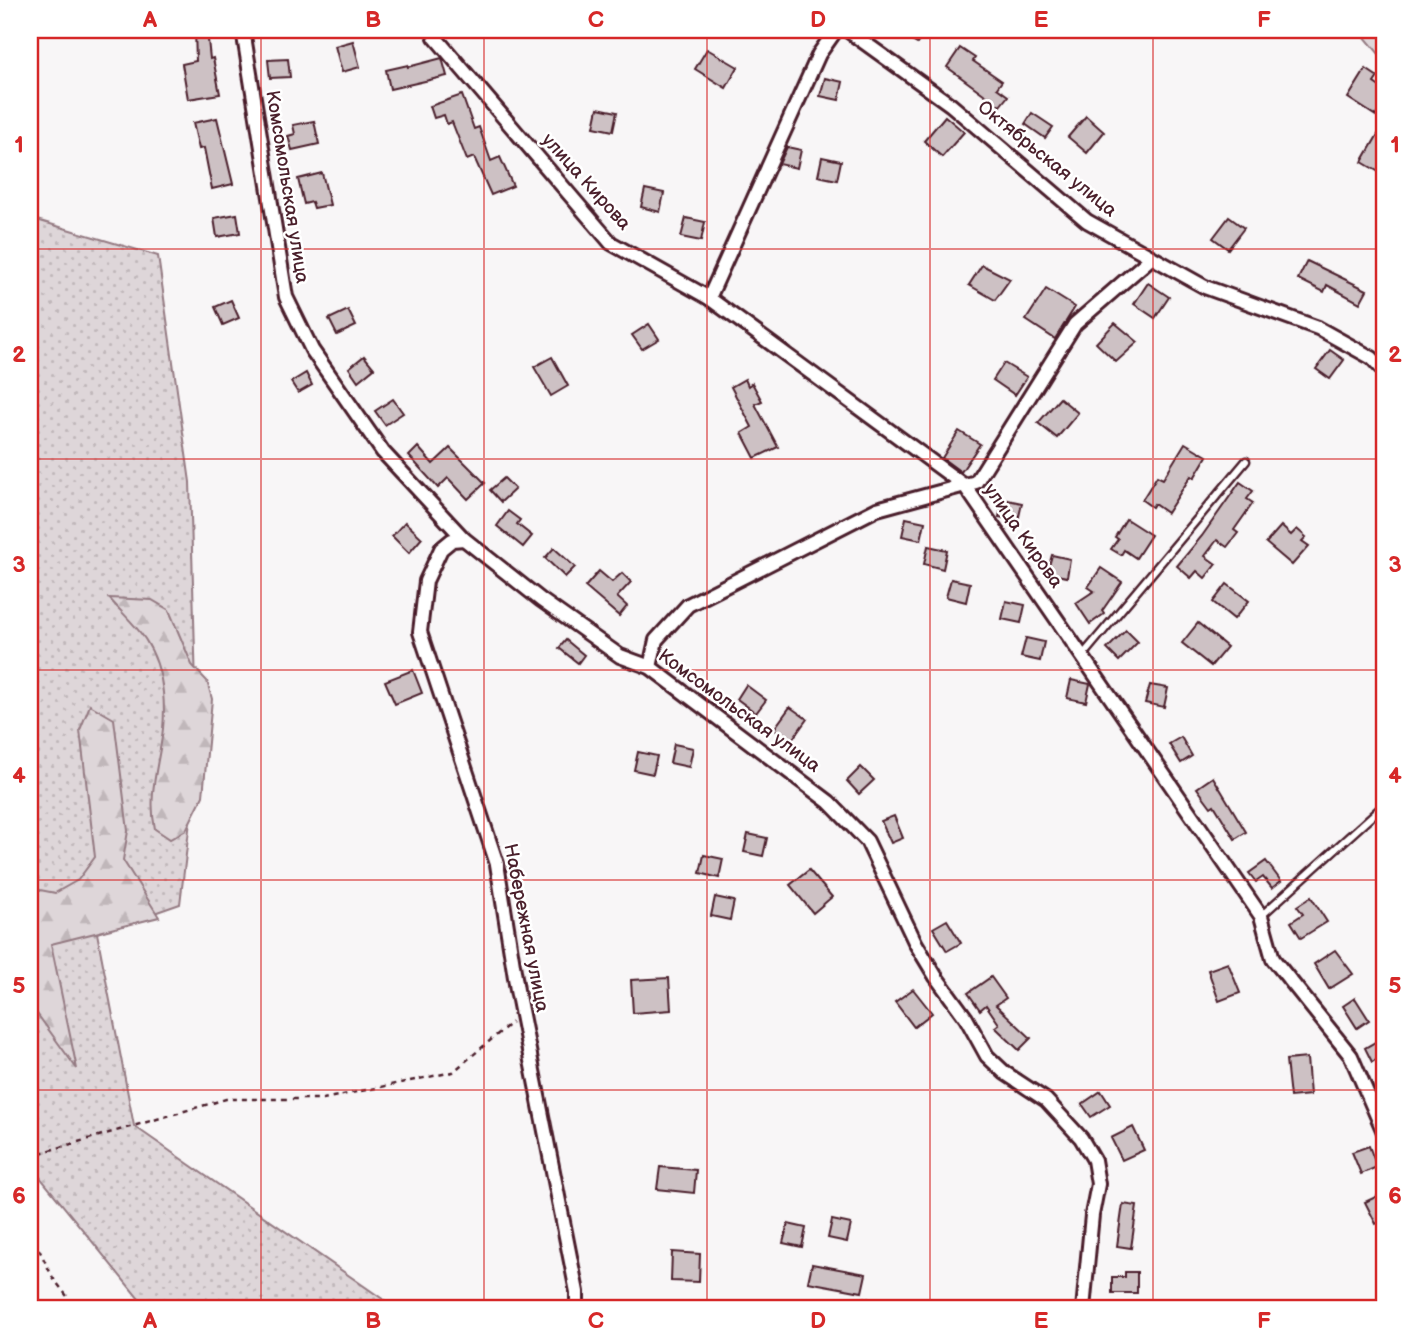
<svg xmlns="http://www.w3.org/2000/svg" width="1414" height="1339" viewBox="0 0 1414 1339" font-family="'Balsamiq Sans',sans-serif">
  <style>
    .grass { fill: url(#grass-dots); stroke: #947a82; stroke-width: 2 }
    .forest { fill: url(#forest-firs); stroke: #947a82; stroke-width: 2 }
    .building { fill: #cdc1c4; stroke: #4a1f2b; stroke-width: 2 }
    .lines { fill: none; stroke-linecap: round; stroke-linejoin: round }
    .lane-casing { stroke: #4a1f2b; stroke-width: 11 }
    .street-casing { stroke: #4a1f2b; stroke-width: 18 }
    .path { stroke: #4a1f2b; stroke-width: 2.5; stroke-dasharray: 5 5; stroke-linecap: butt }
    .lane { stroke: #fff; stroke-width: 6 }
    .street { stroke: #fff; stroke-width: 12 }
    .grid { fill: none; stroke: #d62828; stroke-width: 2; stroke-opacity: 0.55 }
    .labels { text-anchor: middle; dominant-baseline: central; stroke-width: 5; stroke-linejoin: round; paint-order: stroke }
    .street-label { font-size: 19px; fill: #4a1f2b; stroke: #fff }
    .neatline { fill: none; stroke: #d62828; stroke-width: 2.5 }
    .grid-label { font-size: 23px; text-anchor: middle; font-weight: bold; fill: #d62828 }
  </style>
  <defs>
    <pattern id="grass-dots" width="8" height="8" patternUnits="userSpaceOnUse" patternTransform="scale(1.75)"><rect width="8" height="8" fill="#ded6d9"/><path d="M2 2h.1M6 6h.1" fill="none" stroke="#c0b7ba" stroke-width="1.8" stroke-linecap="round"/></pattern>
    <pattern id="forest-firs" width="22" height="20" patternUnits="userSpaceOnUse" patternTransform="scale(1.75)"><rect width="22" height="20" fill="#ded6d9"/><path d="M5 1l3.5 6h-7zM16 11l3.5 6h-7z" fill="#c0b7ba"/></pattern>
  </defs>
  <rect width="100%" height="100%" fill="#f8f6f7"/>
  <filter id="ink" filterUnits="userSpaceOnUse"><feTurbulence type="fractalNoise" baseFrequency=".0143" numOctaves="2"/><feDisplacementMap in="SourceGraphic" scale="14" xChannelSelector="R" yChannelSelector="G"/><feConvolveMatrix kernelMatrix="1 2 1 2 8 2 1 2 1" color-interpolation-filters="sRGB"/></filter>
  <g filter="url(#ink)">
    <!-- grass -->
    <polygon class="grass" points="30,218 158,256 190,482 198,755 180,904 97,933 134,1126 397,1309 147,1309 30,1165"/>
    <!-- forest -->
    <g class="forest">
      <polygon points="1359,30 1384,30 1384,60"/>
      <path d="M109,598L152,600L169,610L192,665L207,681L212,699L203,796L186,830L170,839L155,829C149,801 155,777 160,749C167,713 166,671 145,639C135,624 120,611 109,598Z"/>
      <polygon points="90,705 114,719 128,831 123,860 159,917 51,944 77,1069 30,1004 30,888 55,893 78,880 95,857 80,730"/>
    </g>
    <!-- building -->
    <g class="building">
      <polygon points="195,30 207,30 210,59 213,58 220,94 188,99 182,64 196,61"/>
      <polygon points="893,30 926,30 917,44"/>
      <polygon points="353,41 360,67 342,72 335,46"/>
      <polygon points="960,48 975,58 973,61 1002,81 997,88 1008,96 1000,106 947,67"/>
      <polygon points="707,49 738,67 726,88 695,69"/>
      <polygon points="442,58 447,76 390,89 386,70 408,65 408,67"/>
      <polygon points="288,59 290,77 270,78 268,60"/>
      <polygon points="1366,69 1378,77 1374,83 1384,90 1384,102 1376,116 1348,98"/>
      <polygon points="825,78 843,82 839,100 820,96"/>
      <polygon points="462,95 474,129 479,127 491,161 500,157 513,186 491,195 474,157 467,160 452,122 447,124 444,115 434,118 430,106"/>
      <polygon points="598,108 617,112 613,131 594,127"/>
      <polygon points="1032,113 1053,127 1045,138 1025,124"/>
      <polygon points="945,116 964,132 942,157 924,141"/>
      <polygon points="1086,116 1104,132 1087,153 1068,137"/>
      <polygon points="217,118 233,184 212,189 204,148 199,149 193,123"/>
      <polygon points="314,121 319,144 292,150 288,136 295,134 293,125"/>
      <polygon points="1384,124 1384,175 1362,162"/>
      <polygon points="787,147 801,150 797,168 779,164"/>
      <polygon points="822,157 841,161 837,180 818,176"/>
      <polygon points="322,173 330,205 314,208 312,202 304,204 298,179"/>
      <polygon points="645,189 664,193 660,212 641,207"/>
      <polygon points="237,214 240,233 217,237 214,218"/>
      <polygon points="1229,217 1244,228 1228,249 1213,238"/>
      <polygon points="686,218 705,222 701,241 681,237"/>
      <polygon points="1307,261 1367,290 1360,303 1327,285 1324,292 1298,279"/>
      <polygon points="982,265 1010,279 995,300 969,285"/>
      <polygon points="1148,283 1169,297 1155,318 1134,304"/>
      <polygon points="1046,289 1075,307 1055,339 1026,320"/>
      <polygon points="231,300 239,318 223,325 215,307"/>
      <polygon points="348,310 356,326 337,335 329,319"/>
      <polygon points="1115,323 1138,342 1116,362 1096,343"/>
      <polygon points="649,324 659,339 642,349 632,335"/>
      <polygon points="1330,350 1344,360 1330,379 1316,369"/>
      <polygon points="364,356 374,368 358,381 349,368"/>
      <polygon points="552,357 568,386 551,396 534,367"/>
      <polygon points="1004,363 1027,377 1015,395 993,380"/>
      <polygon points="306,373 312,385 298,393 291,382"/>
      <polygon points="745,379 748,386 752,383 762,401 755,404 778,447 755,458 742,433 752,427 731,387"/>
      <polygon points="1060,398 1078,413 1057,438 1038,423"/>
      <polygon points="393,399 403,413 385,425 375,411"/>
      <polygon points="959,431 980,444 961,472 942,458"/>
      <polygon points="1185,443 1207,456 1194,478 1191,476 1167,513 1154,504 1152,507 1142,500 1157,476 1163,479"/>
      <polygon points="418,447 433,464 450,448 485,483 468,499 448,478 438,488 409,456"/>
      <polygon points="504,478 515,489 501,502 490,490"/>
      <polygon points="1240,482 1253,491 1247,499 1253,503 1234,530 1238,533 1227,547 1217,540 1205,556 1216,564 1205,578 1197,571 1191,578 1177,566 1202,536"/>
      <polygon points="1003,499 1022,503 1018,521 999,517"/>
      <polygon points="508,511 520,520 517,524 532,536 523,547 497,526"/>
      <polygon points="906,518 925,522 921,540 902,536"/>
      <polygon points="1126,519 1151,535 1136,558 1124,550 1121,555 1111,549 1118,539 1115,537"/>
      <polygon points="405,522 422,538 409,553 392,536"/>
      <polygon points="1281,526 1291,535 1297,529 1306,537 1302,541 1309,546 1292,565 1266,543"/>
      <polygon points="928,546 947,550 943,569 924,564"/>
      <polygon points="554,548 575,567 565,577 545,558"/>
      <polygon points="1052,555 1070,559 1067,577 1047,573"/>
      <polygon points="1101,568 1122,582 1102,611 1104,614 1090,624 1076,603 1094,591 1088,587"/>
      <polygon points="599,571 612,582 622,573 631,582 617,597 627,606 619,616 585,587"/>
      <polygon points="951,579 970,583 966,602 946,597"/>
      <polygon points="1227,584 1249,601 1234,619 1213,602"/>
      <polygon points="1006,601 1025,605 1021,623 1002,619"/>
      <polygon points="1198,623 1227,647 1211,666 1182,643"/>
      <polygon points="1126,630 1138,642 1119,661 1107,649"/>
      <polygon points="1026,638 1044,642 1040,661 1021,657"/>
      <polygon points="566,640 584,655 578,663 559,648"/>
      <polygon points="413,670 422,693 395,704 385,681"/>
      <polygon points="1071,680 1090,684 1086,702 1067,698"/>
      <polygon points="746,685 766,700 756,713 737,699"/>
      <polygon points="1150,685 1168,688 1164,707 1145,703"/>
      <polygon points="790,707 807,719 791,741 774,729"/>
      <polygon points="1181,737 1192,756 1181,763 1169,744"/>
      <polygon points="674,744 693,748 689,767 670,763"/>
      <polygon points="638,752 657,756 653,774 634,770"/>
      <polygon points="861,767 874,780 859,794 847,781"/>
      <polygon points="1213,777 1246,832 1235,839 1214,805 1211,807 1197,788"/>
      <polygon points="894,816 903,838 891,843 881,821"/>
      <polygon points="748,834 767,838 763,856 744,852"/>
      <polygon points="704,855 723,859 719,878 700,873"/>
      <polygon points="1266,861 1281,881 1272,888 1263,877 1256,882 1249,873"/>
      <polygon points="809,870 832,897 813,913 790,885"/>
      <polygon points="715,897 734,901 730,920 711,916"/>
      <polygon points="1311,897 1327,922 1301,938 1291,922 1303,914 1297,906"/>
      <polygon points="947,920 961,943 947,951 933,928"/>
      <polygon points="1335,950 1353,974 1329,989 1314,964"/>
      <polygon points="1228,963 1240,993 1219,1001 1208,970"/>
      <polygon points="991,977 1006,998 996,1005 1031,1038 1019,1050 995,1027 999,1024 986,1005 980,1010 968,993"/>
      <polygon points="669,978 671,1010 633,1013 631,980"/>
      <polygon points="913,989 932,1013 914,1027 895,1002"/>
      <polygon points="1355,998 1369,1020 1357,1028 1343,1006"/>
      <polygon points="1384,1037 1384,1055 1372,1062 1365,1048"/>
      <polygon points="1307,1058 1310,1095 1290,1097 1286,1060"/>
      <polygon points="1101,1091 1110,1105 1091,1117 1082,1104"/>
      <polygon points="1133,1127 1144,1150 1122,1160 1111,1138"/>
      <polygon points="1369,1146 1377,1167 1361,1174 1352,1152"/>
      <polygon points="660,1167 696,1170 694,1193 657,1189"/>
      <polygon points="1384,1193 1384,1220 1376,1224 1365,1202"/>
      <polygon points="1123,1204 1137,1206 1131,1248 1117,1246"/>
      <polygon points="832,1220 851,1224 847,1242 828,1238"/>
      <polygon points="788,1224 806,1228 802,1247 783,1243"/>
      <polygon points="672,1252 700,1254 699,1282 671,1281"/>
      <polygon points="812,1264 866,1274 862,1292 808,1282"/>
      <polygon points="1125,1272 1137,1272 1137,1293 1112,1293 1112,1277 1125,1277"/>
    </g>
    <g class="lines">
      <defs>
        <g id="lane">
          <polyline points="1083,655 1246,461"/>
          <polyline points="1261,916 1384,805"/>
          <polyline points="865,1302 881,1309"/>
        </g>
        <g id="street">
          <polyline points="243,30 286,297 312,350 383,452 464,539 541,600 620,656 650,667 829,802 867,841 916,944 936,977 966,1018 987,1056 1005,1073 1046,1100 1081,1138 1094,1160 1098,1184 1092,1215 1083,1309"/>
          <polyline points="432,30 435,37 611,243 709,298 965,486 1261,916 1273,959 1351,1056 1384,1132"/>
          <polyline points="847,30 951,105 1087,221 1205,287 1318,328 1372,358 1384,371"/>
          <polyline points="709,298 819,54 836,30"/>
          <polyline points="464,539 452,540 441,549 426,581 420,632 497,864 517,990 577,1292 577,1309"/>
          <polyline points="650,667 656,640 688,605 877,509 976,482 1075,324 1151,258"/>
        </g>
      </defs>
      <!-- lane casing -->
      <use href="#lane" class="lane-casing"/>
      <!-- street casing -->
      <use href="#street" class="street-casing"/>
      <!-- path -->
      <g class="path">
        <polyline points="30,1156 226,1099 323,1099 453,1072 512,1022"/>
        <polyline points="30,1231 53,1278 77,1309"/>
      </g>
      <!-- lane -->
      <use href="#lane" class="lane"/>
      <!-- street -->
      <use href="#street" class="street"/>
    </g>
  </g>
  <!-- grid -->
  <path class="grid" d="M261,30V1309M484,30V1309M707,30V1309M930,30V1309M1153,30V1309M30,249H1384M30,459H1384M30,670H1384M30,880H1384M30,1090H1384"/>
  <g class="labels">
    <!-- street labels -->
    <g class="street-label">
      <text transform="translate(1047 159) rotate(39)">Октябрьская улица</text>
      <text transform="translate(586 182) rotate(48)">улица Кирова</text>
      <text transform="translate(287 187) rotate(81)">Комсомольская улица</text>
      <text transform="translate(1023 536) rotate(55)">улица Кирова</text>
      <text transform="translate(739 711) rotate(36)">Комсомольская улица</text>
      <text transform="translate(526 928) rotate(79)">Набережная улица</text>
    </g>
  </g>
  <!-- margin -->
  <rect width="1414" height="1339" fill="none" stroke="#fff" stroke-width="77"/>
  <rect x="38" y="38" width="1338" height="1262" class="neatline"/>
  <g class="grid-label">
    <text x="150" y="27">A</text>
    <text x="373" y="27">B</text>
    <text x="596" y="27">C</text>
    <text x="818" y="27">D</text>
    <text x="1041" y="27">E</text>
    <text x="1264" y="27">F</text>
    <text x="19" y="152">1</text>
    <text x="1395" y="152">1</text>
    <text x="19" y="362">2</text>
    <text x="1395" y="362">2</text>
    <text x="19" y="572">3</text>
    <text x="1395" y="572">3</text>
    <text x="19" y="783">4</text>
    <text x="1395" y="783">4</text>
    <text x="19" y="993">5</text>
    <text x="1395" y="993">5</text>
    <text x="19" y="1203">6</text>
    <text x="1395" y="1203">6</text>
    <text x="150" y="1328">A</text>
    <text x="373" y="1328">B</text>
    <text x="596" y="1328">C</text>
    <text x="818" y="1328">D</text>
    <text x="1041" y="1328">E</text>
    <text x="1264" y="1328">F</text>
  </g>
</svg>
